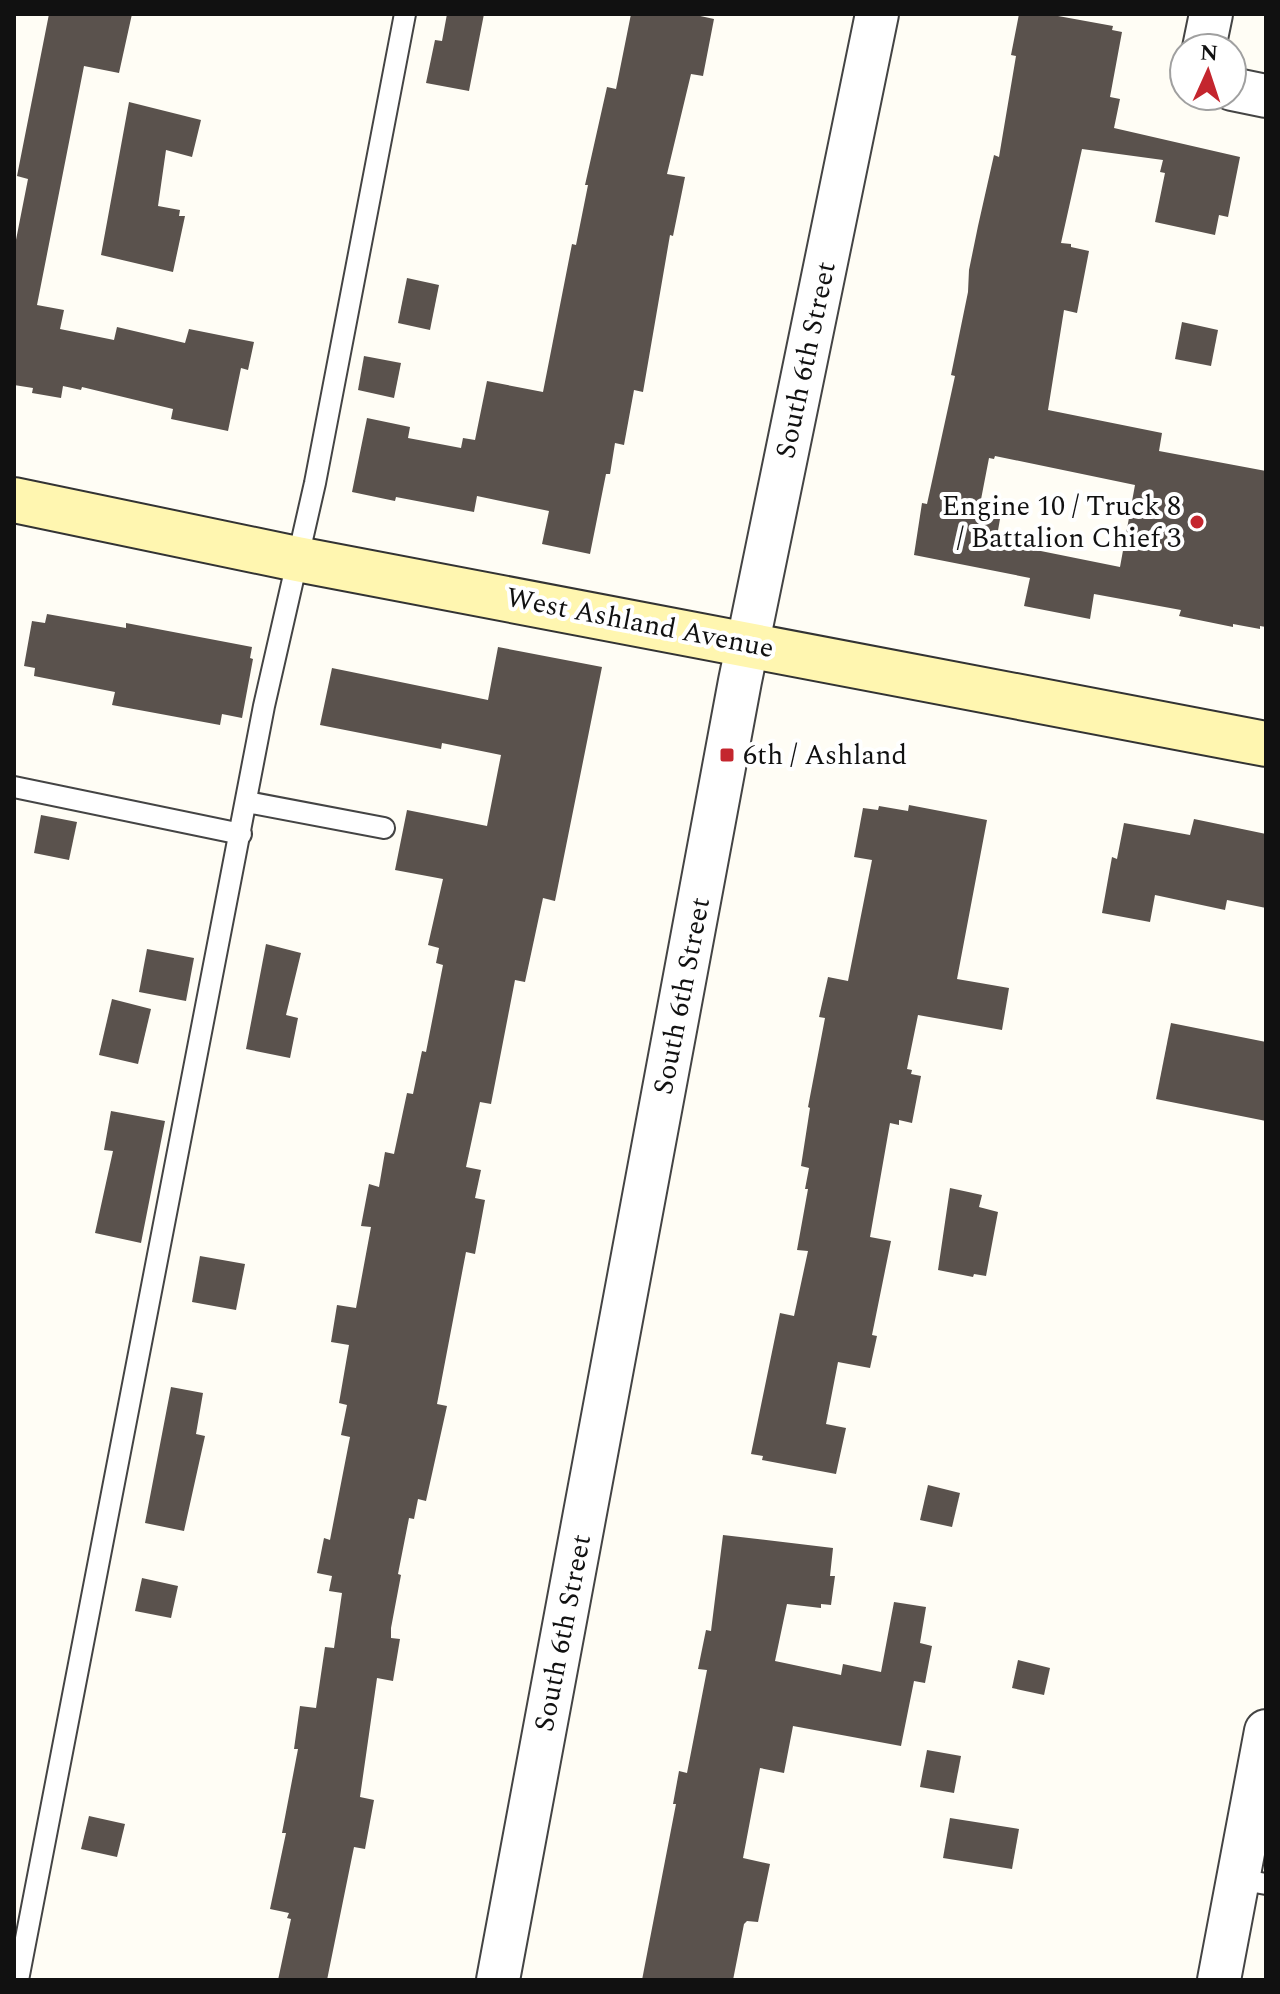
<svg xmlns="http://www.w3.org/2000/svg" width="1280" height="1994" viewBox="0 0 1280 1994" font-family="Spectral,serif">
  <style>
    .building { fill: #5a524d; fill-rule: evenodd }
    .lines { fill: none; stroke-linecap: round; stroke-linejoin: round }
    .lane-casing { stroke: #444; stroke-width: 24 }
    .street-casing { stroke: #444; stroke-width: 46 }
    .secondary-casing { stroke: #333; stroke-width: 48 }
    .lane { stroke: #fff; stroke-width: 20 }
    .street { stroke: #fff; stroke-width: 42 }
    .secondary { stroke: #fff6b0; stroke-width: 44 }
    .poi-dot { fill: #c4262e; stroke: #fff; stroke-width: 3 }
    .labels { text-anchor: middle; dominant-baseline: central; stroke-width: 8; stroke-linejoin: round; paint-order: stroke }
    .street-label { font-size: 28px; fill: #111; stroke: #fff }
    .poi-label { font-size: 28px; fill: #111; stroke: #fff; text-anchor: end }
  </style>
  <rect width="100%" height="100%" fill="#fffdf5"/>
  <!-- building -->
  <g class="building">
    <polygon points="49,14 132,14 119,73 84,66 37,305 64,310 60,329 114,340 117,327 185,343 189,329 254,342 248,370 241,368 228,431 171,419 173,409 82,387 81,390 63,386 61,398 32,393 33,388 14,385 14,250 28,179 17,176"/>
    <polygon points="447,14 484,14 469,91 426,83 435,40 442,41"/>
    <polygon points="631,14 691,14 714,19 703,76 691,74 667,174 685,177 673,236 670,235 643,392 634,390 624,445 615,443 610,474 606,474 590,554 542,544 549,511 477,496 474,512 396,497 395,501 352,492 367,418 410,427 408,438 461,448 463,438 475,440 487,381 543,392 572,244 576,245 588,185 585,185 607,87 616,89"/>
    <path d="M1019,14H1047L1113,26L1112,30L1122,32L1110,97L1120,99L1114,128L1240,157L1228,217L1219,215L1215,235L1155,222L1165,173L1160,172L1163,160L1082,149L1061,243L1071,244V247L1089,251L1077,313L1064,310L1048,410L1162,433L1159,451L1266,471V627L1260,626V629L1233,624V627L1179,616L1181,610L1094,594L1090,619L1024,606L1030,578L914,555L922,503L927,504L955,376L951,375L968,292L969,270L978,226L994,155L999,157L1016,56L1011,55ZM995,456L1135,485L1120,567L996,542L1000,519L978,515L989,458L994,459Z"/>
    <polygon points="129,102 201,120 192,157 166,150 158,206 180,210 179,216 185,216 173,272 101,255"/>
    <polygon points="407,278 439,285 430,330 398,323"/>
    <polygon points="1182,322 1218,330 1211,366 1175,359"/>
    <polygon points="364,356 401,363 394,398 358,390"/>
    <polygon points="47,614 126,628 126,623 252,647 250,658 253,659 242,718 222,714 220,725 112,705 115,692 34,676 35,668 24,666 32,621 45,623"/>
    <polygon points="498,647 602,667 555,901 543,898 525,982 515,980 491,1104 480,1102 466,1167 481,1170 475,1198 485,1200 475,1254 466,1252 437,1404 447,1406 426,1501 418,1499 414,1519 409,1518 398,1574 401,1575 391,1628 391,1638 400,1639 393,1681 377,1678 360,1797 374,1800 365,1849 354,1847 327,1980 278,1980 291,1919 287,1918 289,1913 270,1909 286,1833 282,1833 298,1749 294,1749 300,1706 316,1708 325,1647 334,1648 342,1593 329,1591 332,1576 317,1573 324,1538 330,1540 350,1437 341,1435 347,1405 339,1403 349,1345 331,1342 337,1305 356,1308 371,1227 361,1226 369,1184 379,1187 385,1152 394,1154 407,1093 413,1094 422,1051 426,1052 443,965 436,963 439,948 428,945 443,879 395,870 407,810 487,826 501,755 442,743 441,749 320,725 332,668 488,700"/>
    <polygon points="909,805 987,820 957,979 1009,988 1002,1030 918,1015 907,1069 912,1070 911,1074 921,1076 912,1123 899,1120 899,1125 890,1123 870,1237 891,1241 872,1335 877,1336 870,1368 838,1362 826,1424 846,1428 836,1474 762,1460 763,1456 751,1454 780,1313 794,1316 808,1251 797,1250 808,1189 805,1189 809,1168 801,1166 810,1108 808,1107 825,1018 819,1017 828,977 848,981 872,860 854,857 863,808 878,810 879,806 908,811"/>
    <polygon points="41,815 77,822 69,860 34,853"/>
    <polygon points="1194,819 1266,834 1266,908 1227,900 1225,910 1155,895 1150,922 1102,913 1112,857 1117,859 1124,823 1190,835"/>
    <polygon points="266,944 301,953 286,1015 298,1018 290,1058 246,1049"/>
    <polygon points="147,949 194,958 186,1001 139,992"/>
    <polygon points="112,999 151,1009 138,1064 99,1055"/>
    <polygon points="1171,1023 1266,1042 1266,1121 1156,1099"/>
    <polygon points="111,1111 165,1121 141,1243 95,1233 113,1151 104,1150"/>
    <polygon points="950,1188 982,1195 979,1207 998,1212 986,1276 974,1274 973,1277 938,1270"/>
    <polygon points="200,1256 245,1264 236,1310 192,1302"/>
    <polygon points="171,1387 203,1393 196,1434 205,1436 184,1531 145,1523"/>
    <polygon points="928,1485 960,1493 952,1527 920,1520"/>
    <polygon points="723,1535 833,1548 830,1576 835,1576 831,1605 821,1604 821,1608 787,1604 775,1661 841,1675 843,1664 881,1672 894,1602 926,1607 920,1643 932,1646 925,1683 914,1681 901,1746 793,1726 784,1773 760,1768 743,1858 770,1864 758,1922 747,1921 744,1924 733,1980 642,1980 676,1804 673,1804 679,1771 687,1773 707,1670 698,1669 706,1630 711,1631"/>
    <polygon points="142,1578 178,1586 171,1618 135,1611"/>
    <polygon points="1018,1660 1050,1668 1044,1695 1012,1688"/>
    <polygon points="927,1750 961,1756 954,1793 920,1787"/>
    <polygon points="89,1816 125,1824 117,1857 81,1849"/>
    <polygon points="950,1818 1019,1829 1012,1869 943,1858"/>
  </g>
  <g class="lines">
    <defs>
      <g id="lane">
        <polyline points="14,787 241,834"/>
        <polyline points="247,802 384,828"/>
        <polyline points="1238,1879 1266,1884"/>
        <polyline points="18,1980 264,706 315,483 405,14"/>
      </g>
      <g id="street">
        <polyline points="1204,48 1211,14"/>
        <polyline points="1232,89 1266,96"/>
        <polyline points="498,1980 740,681 877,14"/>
        <polyline points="1219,1980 1266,1731"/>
      </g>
      <polyline id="secondary" points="14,500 297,559 1266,744"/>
    </defs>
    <!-- lane casing -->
    <use href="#lane" class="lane-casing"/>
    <!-- street casing -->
    <use href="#street" class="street-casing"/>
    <!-- secondary casing -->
    <use href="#secondary" class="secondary-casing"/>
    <!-- lane -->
    <use href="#lane" class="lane"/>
    <!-- street -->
    <use href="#street" class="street"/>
    <!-- secondary -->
    <use href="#secondary" class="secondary"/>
  </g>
  <!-- markers -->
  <g class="poi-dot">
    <circle cx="1197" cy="522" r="8"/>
    <rect x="719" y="747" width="16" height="16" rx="4"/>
  </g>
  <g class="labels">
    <!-- street labels -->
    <g class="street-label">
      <text transform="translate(806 360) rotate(-78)">South 6th Street</text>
      <text transform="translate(640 623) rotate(11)">West Ashland Avenue</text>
      <text transform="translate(682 996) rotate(-79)">South 6th Street</text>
      <text transform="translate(563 1633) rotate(-79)">South 6th Street</text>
    </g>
    <!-- poi labels -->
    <g class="poi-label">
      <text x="1181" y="506">Engine 10 / Truck 8<tspan x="1181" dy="32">/ Battalion Chief 3</tspan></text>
      <text x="743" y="755" text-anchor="start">6th / Ashland</text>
    </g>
  </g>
  <!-- border -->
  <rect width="1280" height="1994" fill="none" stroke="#111111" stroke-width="32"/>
  <!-- north arrow -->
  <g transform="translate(1208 72) rotate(3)"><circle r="38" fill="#ffffff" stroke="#a0a0a0" stroke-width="2"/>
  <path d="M0-6L14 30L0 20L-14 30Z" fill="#c4262e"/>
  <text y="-12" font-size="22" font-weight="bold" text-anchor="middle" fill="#111111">N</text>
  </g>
</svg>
